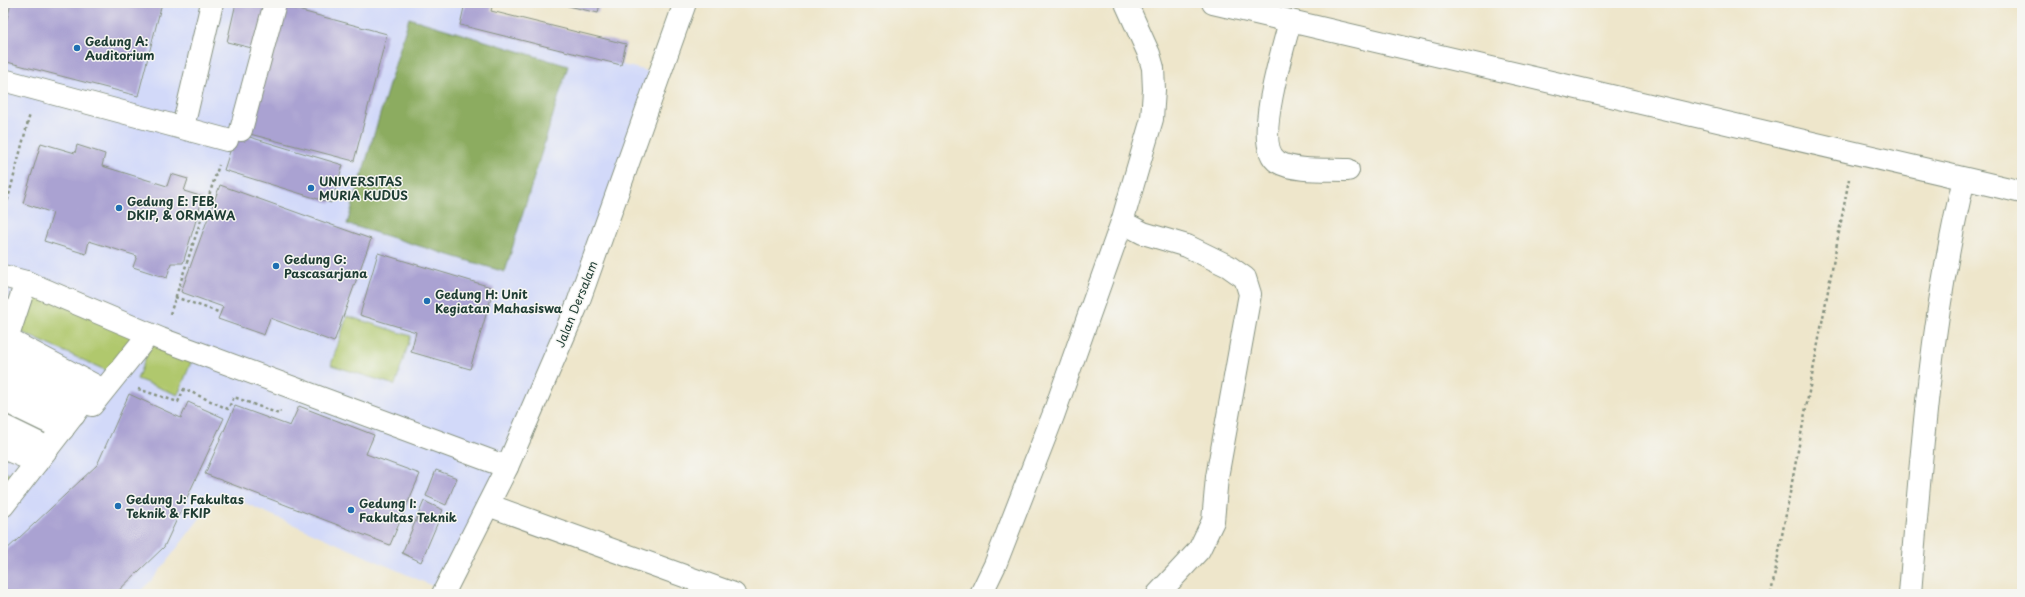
<svg xmlns="http://www.w3.org/2000/svg" width="2025" height="597" viewBox="0 0 2025 597" font-family="'Playpen Sans',sans-serif">
  <style>
    .built { fill: #d2d9f9 }
    .green { fill: #b0c86d; stroke: #688250 }
    .forest { fill: #8cac60; stroke: #56744a }
    .building { fill: #aaa2d2 }
    .lines { fill: none; stroke-linecap: round; stroke-linejoin: round }
    .minor-casing { stroke: #869280; stroke-width: 24 }
    .major-casing { stroke: #869280; stroke-width: 24 }
    .path { stroke: #869280; stroke-width: 2.5; stroke-dasharray: 3 3; stroke-linecap: butt }
    .minor { stroke: #fff; stroke-width: 22 }
    .major { stroke: #fff; stroke-width: 22 }
    .poi-dot { fill: #1f6fb2; stroke: #f6f6f2; stroke-width: 1.5 }
    .labels { text-anchor: middle; dominant-baseline: central; stroke-width: 3; stroke-linejoin: round; paint-order: stroke }
    .poi-label { font-size: 12px; font-weight: bold; fill: #1f3d34; stroke: #f6f6f2; text-anchor: start }
    .street-label { font-size: 12px; fill: #1f3d34; stroke: #f6f6f2 }
  </style>
  <rect width="100%" height="100%" fill="#f6f6f2"/>
  <filter id="ink" filterUnits="userSpaceOnUse"><feTurbulence type="fractalNoise" baseFrequency=".025" numOctaves="2"/><feDisplacementMap in="SourceGraphic" scale="8" xChannelSelector="R" yChannelSelector="G"/><feConvolveMatrix kernelMatrix="1 2 1 2 8 2 1 2 1" color-interpolation-filters="sRGB"/></filter>
  <filter id="wash" filterUnits="userSpaceOnUse"><feTurbulence type="fractalNoise" baseFrequency=".012" numOctaves="4" result="noise"/><feDisplacementMap in="SourceGraphic" scale="16" xChannelSelector="R" yChannelSelector="G"/><feGaussianBlur stdDeviation="0.9" result="paint"/><feColorMatrix in="noise" values="0 0 0 0 0 0 0 0 0 0 0 0 0 0 0 0 0 1.4 0 .05"/><feComposite in="paint" operator="in"/></filter>
  <g filter="url(#wash)">
    <rect width="100%" height="100%" fill="#eee6cb"/>
    <!-- built -->
    <polygon class="built" points="3,3 465,3 460,25 660,74 578,303 444,591 220,492 154,578 137,594 3,594"/>
    <!-- green -->
    <g class="green">
      <polygon points="26,282 149,334 116,375 10,327"/>
      <polygon points="347,316 411,336 395,385 331,365"/>
      <polygon points="151,344 192,360 178,395 137,379"/>
      <polygon points="3,471 15,477 3,494"/>
    </g>
    <!-- forest -->
    <polygon class="forest" points="409,18 568,66 505,272 347,224"/>
    <g id="blocks">
      <!-- building -->
      <g class="building">
        <polygon points="11,3 162,3 138,96 3,61 3,35"/>
        <polygon points="236,3 267,3 256,49 227,42"/>
        <polygon points="465,3 493,3 491,11 626,44 621,65 460,25"/>
        <polygon points="556,3 600,3 598,13"/>
        <polygon points="279,5 387,34 354,161 246,133"/>
        <polygon points="236,133 343,165 331,203 224,170"/>
        <polygon points="41,143 75,153 77,145 105,154 102,166 167,186 171,174 188,179 184,191 203,197 183,263 171,263 167,278 133,267 137,256 89,241 86,254 44,241 53,213 23,203"/>
        <polygon points="220,185 371,239 334,342 270,318 264,335 218,319 223,307 181,292"/>
        <polygon points="378,253 494,288 470,369 411,352 416,332 360,315"/>
        <polygon points="129,394 181,418 188,402 224,418 164,547 115,594 3,594 3,553 97,465"/>
        <polygon points="235,406 290,426 299,406 374,435 366,454 420,474 390,545 205,474"/>
        <polygon points="436,470 457,478 446,505 426,496"/>
        <polygon points="424,501 443,510 421,562 402,553"/>
      </g>
    </g>
  </g>
  <g filter="url(#ink)">
    <use href="#blocks" fill-opacity="0" stroke="#869280" stroke-width="1"/>
    <g class="lines">
      <defs>
        <g id="minor">
          <polyline points="1126,3 1149,54 1153,68 1154,90 1152,119 1122,222 1143,233 1187,246 1228,266 1245,278 1250,294 1217,477 1213,521 1199,550 1158,594"/>
          <polyline points="1213,3 2022,192"/>
          <path d="M1290,21C1284,48 1251,146 1278,162C1294,172 1329,169 1348,170"/>
          <polyline points="3,80 227,140"/>
          <polyline points="183,127 212,3"/>
          <polyline points="241,130 275,3"/>
          <polyline points="3,276 26,282 161,339 507,467"/>
          <polyline points="3,351 26,282"/>
          <polyline points="3,357 84,402"/>
          <polyline points="3,377 74,415"/>
          <polyline points="3,400 63,429"/>
          <polyline points="92,405 149,334"/>
          <polyline points="3,426 48,448"/>
          <polyline points="3,448 37,462"/>
          <polyline points="488,505 734,594"/>
          <polyline points="3,506 96,386 7,339"/>
          <polyline points="981,594 995,565 1053,416 1122,222"/>
          <path d="M1910,594C1921,455 1931,315 1964,179"/>
        </g>
        <polyline id="major" points="443,594 507,467 578,303 685,3"/>
      </defs>
      <!-- minor casing -->
      <use href="#minor" class="minor-casing"/>
      <!-- major casing -->
      <use href="#major" class="major-casing"/>
      <!-- path -->
      <g class="path">
        <polyline points="3,218 30,114"/>
        <polyline points="175,297 221,313"/>
        <polyline points="170,314 219,165"/>
        <polyline points="138,389 178,402 184,389 228,409 234,397 279,414 280,411"/>
        <polyline points="1771,594 1849,179"/>
      </g>
      <!-- minor -->
      <use href="#minor" class="minor"/>
      <!-- major -->
      <use href="#major" class="major"/>
    </g>
  </g>
  <!-- markers -->
  <g class="poi-dot">
    <circle cx="77" cy="48" r="4"/>
    <circle cx="311" cy="188" r="4"/>
    <circle cx="119" cy="208" r="4"/>
    <circle cx="276" cy="266" r="4"/>
    <circle cx="427" cy="301" r="4"/>
    <circle cx="118" cy="506" r="4"/>
    <circle cx="351" cy="510" r="4"/>
  </g>
  <g class="labels">
    <!-- poi labels -->
    <g class="poi-label">
      <text x="85" y="41">Gedung A:<tspan x="85" dy="14">Auditorium</tspan></text>
      <text x="319" y="181">UNIVERSITAS<tspan x="319" dy="14">MURIA KUDUS</tspan></text>
      <text x="127" y="201">Gedung E: FEB,<tspan x="127" dy="14">DKIP, &amp; ORMAWA</tspan></text>
      <text x="284" y="259">Gedung G:<tspan x="284" dy="14">Pascasarjana</tspan></text>
      <text x="435" y="294">Gedung H: Unit<tspan x="435" dy="14">Kegiatan Mahasiswa</tspan></text>
      <text x="126" y="499">Gedung J: Fakultas<tspan x="126" dy="14">Teknik &amp; FKIP</tspan></text>
      <text x="359" y="503">Gedung I:<tspan x="359" dy="14">Fakultas Teknik</tspan></text>
    </g>
    <!-- street labels -->
    <g class="street-label">
      <text transform="translate(576 304) rotate(-68)">Jalan Dersalam</text>
    </g>
  </g>
  <!-- margin -->
  <rect width="2025" height="597" fill="none" stroke="#f6f6f2" stroke-width="16"/>
</svg>
